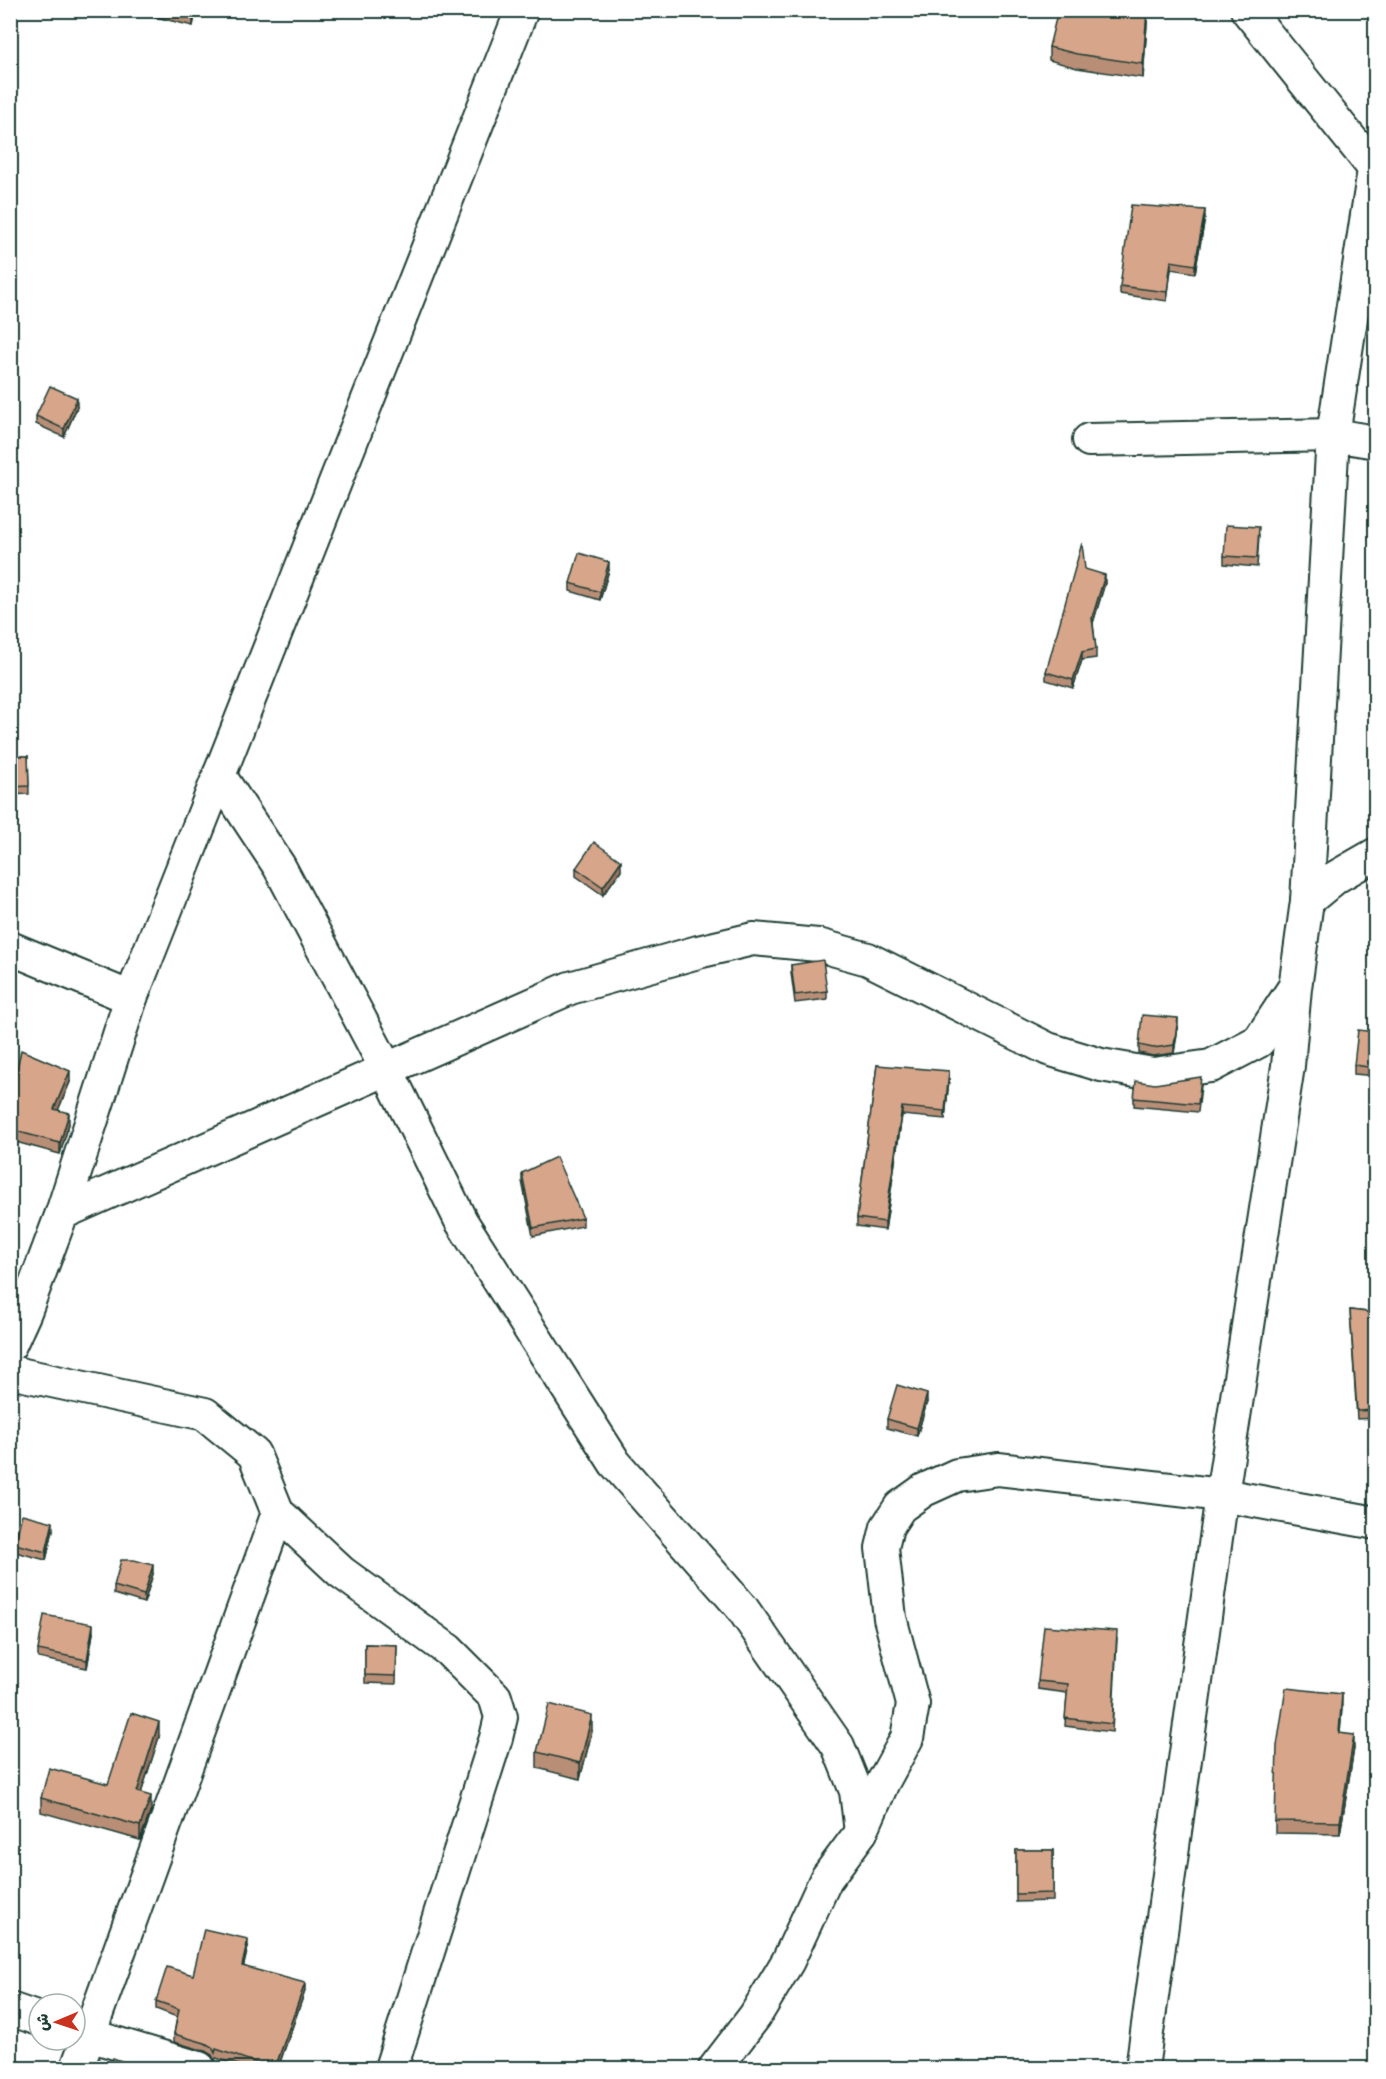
<svg xmlns="http://www.w3.org/2000/svg" width="1386" height="2079" viewBox="0 0 1386 2079" font-family="'Balsamiq Sans','Playpen Sans Arabic',sans-serif">
  <style>
    .lines { fill: none; stroke-linecap: round; stroke-linejoin: round }
    .minor-casing { stroke: #1f3d34; stroke-width: 36 }
    .minor { stroke: #fff; stroke-width: 32 }
    .wall { fill: #b98e77; stroke: #1f3d34; stroke-width: 1.5 }
    .shaded-wall { fill: #967461; stroke: #1f3d34; stroke-width: 1.5 }
    .building { fill: #d7a58a; stroke: #1f3d34; stroke-width: 1.5 }
  </style>
  <rect width="100%" height="100%" fill="#fff"/>
  <filter id="ink" filterUnits="userSpaceOnUse"><feTurbulence type="fractalNoise" baseFrequency=".0167" numOctaves="2"/><feDisplacementMap in="SourceGraphic" scale="12" xChannelSelector="R" yChannelSelector="G"/><feConvolveMatrix kernelMatrix="1 2 1 2 8 2 1 2 1" color-interpolation-filters="sRGB"/></filter>
  <g filter="url(#ink)">
    <g class="lines">
      <defs>
        <g id="minor">
          <polyline points="1247,10 1374,168"/>
          <polyline points="1089,440 1333,435 1376,442"/>
          <polyline points="219,775 279,866 386,1068 461,1221 615,1463 742,1608 838,1746 856,1791 861,1832"/>
          <polyline points="1307,901 1336,877 1376,854"/>
          <polyline points="10,948 131,998"/>
          <polyline points="62,1213 570,988 698,952 753,939 818,945 868,959 1048,1049 1101,1065 1153,1074 1211,1066 1259,1041 1292,991"/>
          <polyline points="10,1345 25,1312 62,1213 131,998 522,10"/>
          <polyline points="10,1372 205,1414 254,1454 278,1513 341,1572 448,1650 495,1697 501,1717 496,1738 391,2068"/>
          <polyline points="10,2009 39,2019"/>
          <polyline points="75,2031 199,2068"/>
          <polyline points="77,2068 278,1513"/>
          <polyline points="715,2068 755,2016 788,1961 826,1879 861,1832 883,1782 907,1738 913,1704 890,1618 882,1548 887,1527 900,1507 924,1490 957,1475 998,1469 1222,1495 1376,1523"/>
          <polyline points="1142,2068 1222,1495 1288,1066 1295,988 1307,901 1333,435 1376,157"/>
        </g>
      </defs>
      <!-- minor casing -->
      <use href="#minor" class="minor-casing"/>
      <!-- minor -->
      <use href="#minor" class="minor"/>
    </g>
    <!-- wall -->
    <g class="wall">
      <polygon points="127,10 196,10 193,26"/>
      <polygon points="1078,10 1148,10 1143,78 1077,68 1049,60 1049,47 1078,15"/>
      <polygon points="1205,218 1195,273 1171,269 1167,301 1120,294 1120,286"/>
      <polygon points="77,407 64,437 36,424 36,416"/>
      <polygon points="1259,535 1257,567 1224,564 1224,556"/>
      <polygon points="1085,569 1105,583 1093,623 1096,649 1096,658 1082,660 1073,688 1046,680 1046,672"/>
      <polygon points="609,570 600,600 570,591 570,583"/>
      <polygon points="10,756 28,756 29,794 10,795"/>
      <polygon points="576,868 621,870 603,895 576,876"/>
      <polygon points="791,965 827,991 827,999 795,1003 791,973"/>
      <polygon points="1178,1027 1174,1053 1153,1056 1139,1053 1139,1045"/>
      <polygon points="1376,1032 1376,1076 1354,1074 1354,1065"/>
      <polygon points="877,1065 949,1079 945,1119 902,1115 885,1230 857,1226 857,1218"/>
      <polygon points="10,1078 70,1082 58,1110 69,1124 60,1154 12,1141 10,1150"/>
      <polygon points="1201,1086 1198,1112 1134,1106 1134,1098"/>
      <polygon points="522,1173 583,1218 583,1226 533,1236 522,1181"/>
      <polygon points="1350,1310 1376,1313 1376,1418 1357,1419"/>
      <polygon points="927,1402 917,1436 887,1428 887,1419"/>
      <polygon points="53,1530 46,1560 15,1552 15,1544"/>
      <polygon points="153,1574 144,1603 114,1594 114,1586"/>
      <polygon points="93,1633 87,1668 38,1658 38,1650"/>
      <polygon points="1117,1639 1112,1732 1065,1726 1067,1693 1038,1689 1038,1681"/>
      <polygon points="365,1644 397,1645 396,1684 365,1683"/>
      <polygon points="1342,1707 1340,1733 1354,1748 1340,1834 1275,1833 1275,1821"/>
      <polygon points="592,1731 580,1779 537,1768 537,1752"/>
      <polygon points="159,1737 141,1793 151,1810 140,1840 41,1812 41,1798 108,1784"/>
      <polygon points="1016,1850 1053,1850 1053,1901 1016,1902"/>
      <polygon points="248,1947 243,1966 305,1991 278,2068 248,2068 216,2058 215,2061 212,2055 205,2051 174,2042 174,2034 177,2017 156,2009 156,2001 193,1975"/>
    </g>
    <!-- shaded-wall -->
    <g class="shaded-wall">
      <polygon points="195,10 196,10 193,26 193,18"/>
      <polygon points="1147,10 1148,10 1143,78 1143,64"/>
      <polygon points="1205,210 1205,218 1195,273 1195,265"/>
      <polygon points="1171,261 1171,269 1167,301 1167,292"/>
      <polygon points="77,398 77,407 64,437 64,429"/>
      <polygon points="609,562 609,570 600,600 600,592"/>
      <polygon points="1105,575 1105,583 1092,626 1092,618"/>
      <polygon points="1082,652 1082,660 1073,688 1073,680"/>
      <polygon points="621,861 621,870 603,895 603,887"/>
      <polygon points="1178,1018 1178,1027 1174,1053 1174,1045"/>
      <polygon points="70,1071 70,1082 54,1120 54,1109"/>
      <polygon points="949,1071 949,1079 945,1119 945,1111"/>
      <polygon points="902,1107 902,1115 885,1230 885,1222"/>
      <polygon points="69,1113 69,1124 60,1154 60,1143"/>
      <polygon points="927,1394 927,1402 917,1436 917,1428"/>
      <polygon points="53,1522 53,1530 46,1560 46,1552"/>
      <polygon points="153,1565 153,1574 144,1603 144,1595"/>
      <polygon points="93,1624 93,1633 87,1668 87,1660"/>
      <polygon points="1342,1694 1342,1707 1339,1745 1339,1733"/>
      <polygon points="592,1715 592,1731 580,1779 580,1763"/>
      <polygon points="159,1722 159,1737 137,1806 137,1792"/>
      <polygon points="1354,1735 1354,1748 1340,1834 1340,1822"/>
      <polygon points="151,1796 151,1810 140,1840 140,1826"/>
      <polygon points="248,1939 248,1947 242,1974 242,1966"/>
      <polygon points="305,1983 305,1991 278,2068 275,2068"/>
    </g>
    <!-- building -->
    <g class="building">
      <polygon points="161,10 195,10 193,18"/>
      <polygon points="1058,10 1078,15 1078,10 1147,10 1143,64 1077,54 1049,47"/>
      <polygon points="1131,205 1205,210 1195,265 1171,261 1167,292 1120,286"/>
      <polygon points="50,386 77,398 64,429 36,416"/>
      <polygon points="1226,525 1259,527 1257,558 1224,556"/>
      <polygon points="1082,543 1085,569 1105,575 1092,618 1096,649 1082,652 1073,680 1046,672"/>
      <polygon points="579,553 609,562 600,592 570,583"/>
      <polygon points="10,756 28,756 29,786 10,787"/>
      <polygon points="594,842 621,861 603,887 576,868"/>
      <polygon points="823,960 827,991 795,995 791,965"/>
      <polygon points="1142,1015 1178,1018 1174,1045 1153,1048 1139,1045"/>
      <polygon points="1358,1030 1376,1032 1376,1068 1354,1065"/>
      <polygon points="21,1050 70,1071 54,1109 69,1113 60,1143 12,1130 10,1139 10,1078 15,1079"/>
      <polygon points="877,1065 949,1071 945,1111 902,1107 885,1222 857,1218"/>
      <polygon points="1201,1077 1198,1104 1134,1098 1136,1081 1155,1084"/>
      <polygon points="556,1157 583,1218 533,1228 522,1173"/>
      <polygon points="1350,1310 1376,1313 1376,1410 1357,1411"/>
      <polygon points="897,1385 927,1394 917,1428 887,1419"/>
      <polygon points="22,1514 53,1522 46,1552 15,1544"/>
      <polygon points="121,1560 134,1560 153,1565 144,1595 114,1586"/>
      <polygon points="44,1615 93,1624 87,1660 38,1650"/>
      <polygon points="1044,1626 1117,1631 1112,1724 1065,1718 1068,1684 1038,1681"/>
      <polygon points="365,1644 397,1645 396,1676 365,1675"/>
      <polygon points="1286,1688 1342,1694 1339,1733 1354,1735 1340,1822 1275,1821 1277,1746"/>
      <polygon points="549,1704 592,1715 580,1763 537,1752"/>
      <polygon points="131,1713 159,1722 137,1792 151,1796 140,1826 41,1798 49,1768 108,1784"/>
      <polygon points="1016,1850 1053,1850 1053,1893 1016,1894"/>
      <polygon points="204,1929 248,1939 242,1966 305,1983 275,2068 272,2068 216,2049 215,2053 212,2047 205,2043 174,2034 179,2009 156,2001 167,1967 193,1975"/>
      <polygon points="113,2058 141,2068 110,2068"/>
    </g>
  </g>
  <!-- margin -->
  <rect width="1386" height="2079" fill="none" stroke="#fff" stroke-width="36"/>
  <rect x="18" y="18" width="1350" height="2043" fill="none" stroke="#1f3d34" stroke-width="2" filter="url(#ink)"/>
  <!-- north arrow -->
  <g transform="translate(57 2022) rotate(268)"><circle r="28" fill="#ffffff" stroke="#a5b1ae" stroke-width="1.5"/>
  <path d="M0-4.5L10 22L0 15L-10 22Z" fill="#c8321e"/>
  <text y="-9" font-size="16" font-weight="bold" text-anchor="middle" fill="#1f3d34">ش</text>
  </g>
</svg>
